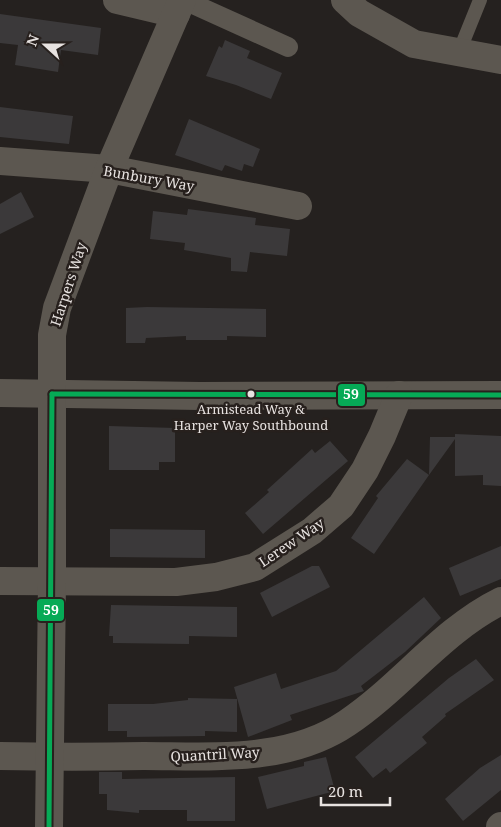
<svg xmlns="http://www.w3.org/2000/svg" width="501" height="827" viewBox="0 0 501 827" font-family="'Noto Serif',serif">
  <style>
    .building { fill: #3b393a }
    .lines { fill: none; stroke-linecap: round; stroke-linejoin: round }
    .service { stroke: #5c5750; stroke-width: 14 }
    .pedestrian { stroke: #5c5750; stroke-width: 20 }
    .minor { stroke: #5c5750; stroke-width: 28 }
    .bus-1-casing { stroke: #27201d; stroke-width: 9 }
    .bus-1 { stroke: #06aa56; stroke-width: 5 }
    .bus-dot { fill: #e7e2e0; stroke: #27201d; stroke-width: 2 }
    .labels { text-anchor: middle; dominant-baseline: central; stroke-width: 5; stroke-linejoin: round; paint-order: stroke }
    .bus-label { font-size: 13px; fill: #e7e2e0; stroke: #27201d }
    .street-label { font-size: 14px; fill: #e7e2e0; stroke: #27201d }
    .line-badge { stroke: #27201d; stroke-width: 2 }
    .badge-label { font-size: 14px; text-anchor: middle; font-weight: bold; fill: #fff }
  </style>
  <rect width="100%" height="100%" fill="#25211f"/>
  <!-- building -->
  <g class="building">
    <polygon points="0,14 101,28 98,55 61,50 58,72 15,65 18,45 0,43"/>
    <polygon points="225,40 250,51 247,58 282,73 271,99 236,85 206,76 219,46 222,48"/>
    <polygon points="0,107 73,116 69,144 0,137"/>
    <polygon points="189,119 260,149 253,167 244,164 242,171 225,165 222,171 175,155"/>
    <polygon points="21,192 34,217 0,234 0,204"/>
    <polygon points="188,209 256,218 255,225 290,229 287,256 250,252 247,272 231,271 231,258 184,250 185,243 150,239 153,211 187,215"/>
    <polygon points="147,307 266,309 266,337 227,336 227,340 186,340 186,336 146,338 145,343 126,343 126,308"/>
    <polygon points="109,426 175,428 175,462 159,462 159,470 109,470"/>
    <polygon points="455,434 501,436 501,486 483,485 483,475 455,476 455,439 429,475 430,437 455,437"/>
    <polygon points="330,441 348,461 263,534 245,513 269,492 267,490 312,449 315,453"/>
    <polygon points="407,459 429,475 374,554 351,538 378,498 376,496"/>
    <polygon points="110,529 205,530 205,558 110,557"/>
    <polygon points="501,546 501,579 460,596 449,568"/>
    <polygon points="312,566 319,566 330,587 272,617 260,593"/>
    <polygon points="424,597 441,618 405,652 361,686 364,691 290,715 292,720 248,737 234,687 276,673 281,689 336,671"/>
    <polygon points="111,605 237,607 237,637 189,636 189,644 113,643 113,636 109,636"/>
    <polygon points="476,659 494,680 445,714 446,716 422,737 427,743 390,773 386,768 373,778 355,757 449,678"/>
    <polygon points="188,698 237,699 237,732 205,731 205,736 127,737 127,731 108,731 108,704 153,704 188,700"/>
    <polygon points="501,755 501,790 463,821 445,799 480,768"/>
    <polygon points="326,757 335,791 267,809 258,777 304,766 304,762"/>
    <polygon points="99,772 122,772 122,779 235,777 235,821 187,821 187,810 139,810 139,813 107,810 107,794 99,794"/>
  </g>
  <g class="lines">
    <!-- service -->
    <polyline class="service" points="459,52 480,0"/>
    <!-- pedestrian -->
    <polyline class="pedestrian" points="184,0 288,47"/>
    <!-- minor -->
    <g class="minor">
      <polyline points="117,0 176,14"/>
      <polyline points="345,0 359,13 414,44 501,60"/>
      <polyline points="0,161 109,169 298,206"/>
      <polyline points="0,393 200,396 501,395"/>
      <polyline points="0,581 176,582 216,577 255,567 312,531 341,506 365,470 382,436 399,395"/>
      <path d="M0,756C48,757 96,757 144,756C212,756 288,763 347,723C401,687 442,630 501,601"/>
      <polyline points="49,827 52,582 52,335 57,308 109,169 182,0"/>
      <polyline points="500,827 501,826"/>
    </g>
    <defs>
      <g id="bus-1">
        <polyline points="52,394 501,395"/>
        <polyline points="49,827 52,394"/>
      </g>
    </defs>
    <!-- bus-1 casing -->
    <use href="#bus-1" class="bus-1-casing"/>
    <!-- bus-1 -->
    <use href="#bus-1" class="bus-1"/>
  </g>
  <!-- markers -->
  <circle class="bus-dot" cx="251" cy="394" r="4.5"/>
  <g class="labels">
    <!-- bus labels -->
    <g class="bus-label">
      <text x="251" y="409">Armistead Way &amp;<tspan x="251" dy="16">Harper Way Southbound</tspan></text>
    </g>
    <!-- street labels -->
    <g class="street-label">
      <text transform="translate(149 178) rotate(10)">Bunbury Way</text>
      <text transform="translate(68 284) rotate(-72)">Harpers Way</text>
      <text transform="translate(291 542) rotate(-34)">Lerew Way</text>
      <text transform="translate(215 754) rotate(-3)">Quantril Way</text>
    </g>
  </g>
  <g class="line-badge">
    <rect x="337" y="383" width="29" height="24" rx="5" fill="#06aa56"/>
    <rect x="36" y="598" width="29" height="24" rx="5" fill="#06aa56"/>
  </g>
  <g class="badge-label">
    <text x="351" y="399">59</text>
    <text x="51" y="615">59</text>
  </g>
  <!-- north arrow -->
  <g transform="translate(45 45) rotate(291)" stroke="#27201d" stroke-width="4" paint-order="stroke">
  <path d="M0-4L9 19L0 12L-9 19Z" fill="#e7e2e0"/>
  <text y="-8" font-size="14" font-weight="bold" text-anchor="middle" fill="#e7e2e0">N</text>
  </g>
  <!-- scale -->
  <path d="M321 797v8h69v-8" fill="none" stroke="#e7e2e0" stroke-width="2.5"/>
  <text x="328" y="797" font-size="15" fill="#e7e2e0" stroke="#27201d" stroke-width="4" paint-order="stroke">20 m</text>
</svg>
